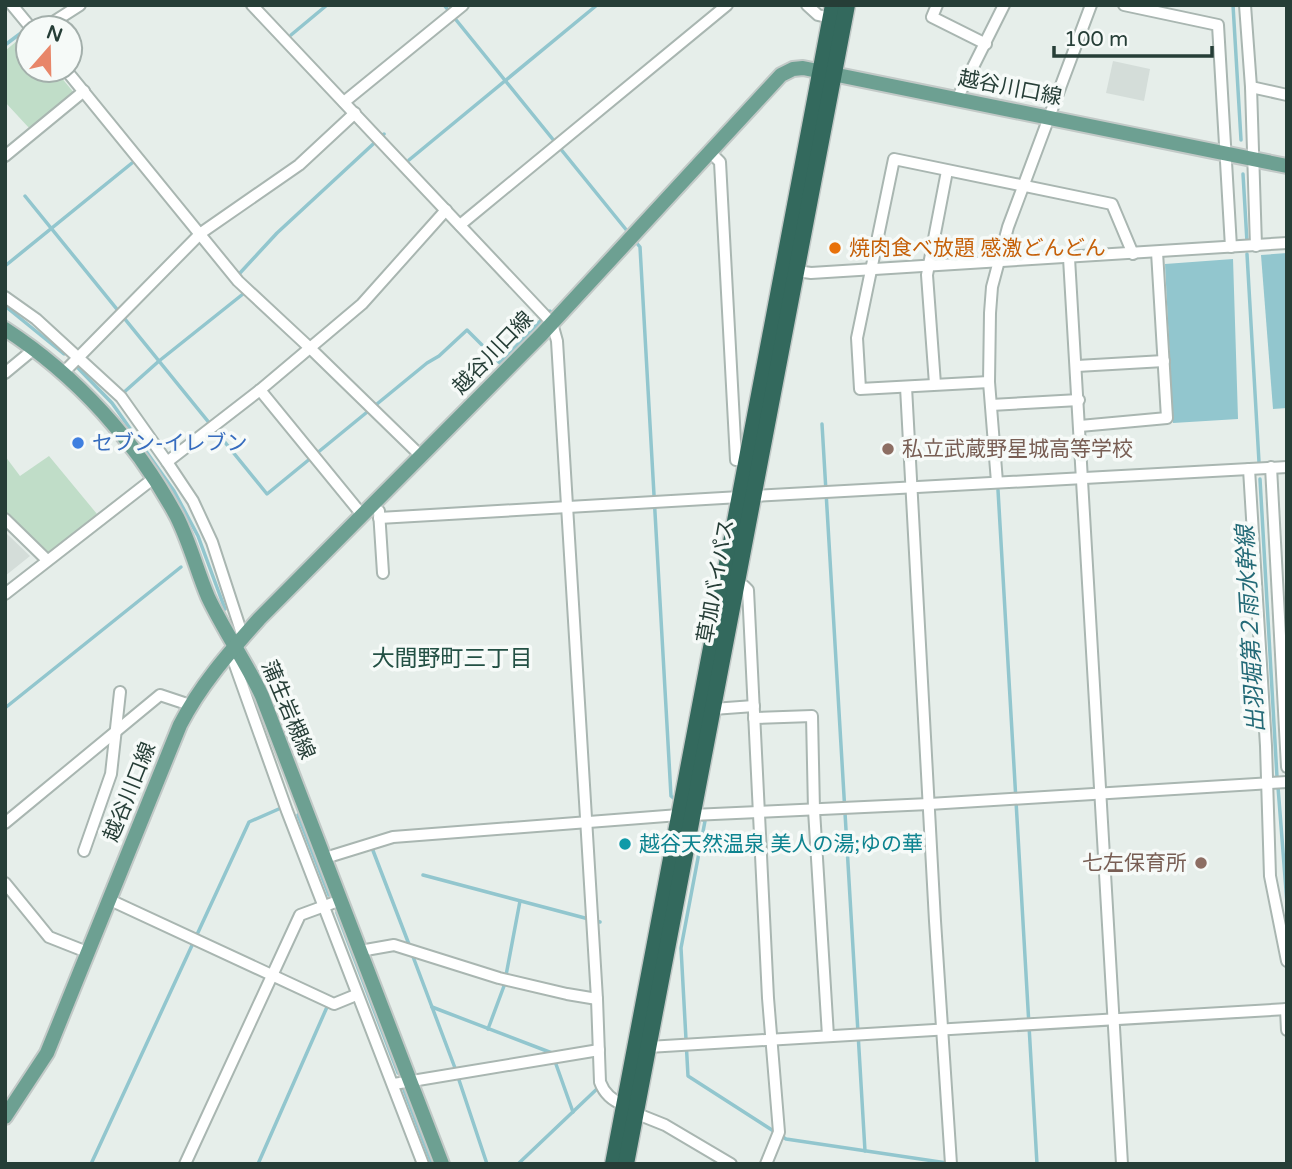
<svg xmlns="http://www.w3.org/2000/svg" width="1292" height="1169" viewBox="0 0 1292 1169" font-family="'Varela Round','Noto Sans JP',sans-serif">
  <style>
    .built { fill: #d4ddd9 }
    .green { fill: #c0ddc8 }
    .water { fill: #92c6ce }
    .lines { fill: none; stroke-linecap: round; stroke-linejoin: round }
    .stream { stroke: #92c6ce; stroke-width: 3.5 }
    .minor-casing { stroke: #a9b6b1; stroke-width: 14 }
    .major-casing { stroke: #c2c9c7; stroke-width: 18 }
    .highway-casing { stroke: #c2c9c7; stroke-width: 19 }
    .minor { stroke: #fff; stroke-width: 10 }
    .major { stroke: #6da092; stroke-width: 14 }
    .highway { stroke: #33695d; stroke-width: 16 }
    .food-dot { fill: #e8710a; stroke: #f6faf8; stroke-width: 2.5 }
    .shop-dot { fill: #3f7fe0; stroke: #f6faf8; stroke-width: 2.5 }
    .education-dot { fill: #8d6e63; stroke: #f6faf8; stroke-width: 2.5 }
    .culture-dot { fill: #0f9aa8; stroke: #f6faf8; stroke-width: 2.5 }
    .labels { text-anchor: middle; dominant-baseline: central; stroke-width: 7; stroke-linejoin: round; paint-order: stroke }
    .street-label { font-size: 21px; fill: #263e37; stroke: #f6faf8 }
    .food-label { font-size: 21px; fill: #c56008; stroke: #f6faf8; text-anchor: start }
    .shop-label { font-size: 21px; fill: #366cbe; stroke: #f6faf8; text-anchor: start }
    .education-label { font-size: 21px; fill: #785e54; stroke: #f6faf8; text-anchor: start }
    .culture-label { font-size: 21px; fill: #0d838f; stroke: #f6faf8; text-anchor: start }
    .water-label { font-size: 23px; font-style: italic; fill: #236a77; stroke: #f6faf8 }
    .neighbourhood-label { font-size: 23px; fill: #235044; stroke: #f6faf8 }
  </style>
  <rect width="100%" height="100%" fill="#e6eeea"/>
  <!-- built -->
  <g class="built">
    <polygon points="1113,61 1150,69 1144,101 1106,93"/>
    <polygon points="5,532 30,556 5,576"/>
  </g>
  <!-- green -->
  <g class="green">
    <polygon points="25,34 28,38 28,70 55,70 75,94 30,129 5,102 5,51"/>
    <polygon points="5,456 20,476 49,456 97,514 47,554 5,511"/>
  </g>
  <!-- water -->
  <g class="water">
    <polygon points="1287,253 1287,408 1273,409 1261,255"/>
    <polygon points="1233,259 1238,419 1173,423 1165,264"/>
  </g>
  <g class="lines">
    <!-- stream -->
    <g class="stream">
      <polyline points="444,5 628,232"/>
      <polyline points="1233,5 1241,140"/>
      <polyline points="291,35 327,5"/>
      <polyline points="5,45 25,30"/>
      <polyline points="409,160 597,5"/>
      <polyline points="1243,174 1247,242"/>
      <polyline points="25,196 267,494 427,363 439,356 467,330 500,363 550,311"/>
      <polyline points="635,241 640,247 671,796 677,801"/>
      <polyline points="1247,254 1259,462"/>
      <polyline points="5,266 132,163"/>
      <polyline points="240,273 277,233 384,134"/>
      <polyline points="5,306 64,354"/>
      <polyline points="78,368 112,403 174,491 198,536 225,609"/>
      <polyline points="122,394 159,361 243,294"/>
      <polyline points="822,424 865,1151"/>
      <polyline points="1260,479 1277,777"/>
      <polyline points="998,490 1037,1164"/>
      <polyline points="5,708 181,567"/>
      <polyline points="1278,787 1287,903"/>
      <polyline points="298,815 329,895"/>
      <polyline points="700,818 705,821 681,948 688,1076 786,1139 947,1163"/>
      <polyline points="372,848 410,947"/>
      <polyline points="423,875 600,922"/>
      <polyline points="337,913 398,1073"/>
      <polyline points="412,954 455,1068 487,1164"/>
      <polyline points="432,1007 552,1053 573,1112"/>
      <polyline points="488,1029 504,986 520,901"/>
      <polyline points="404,1090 432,1164"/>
      <polyline points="91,1164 249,822 281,808"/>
      <polyline points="258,1164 327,1007"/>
      <polyline points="518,1164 599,1087"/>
    </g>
    <defs>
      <g id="minor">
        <polyline points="12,5 31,28"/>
        <path d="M252,5L552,323L557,341L597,999L600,1082C604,1093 613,1101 624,1105"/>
        <polyline points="807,5 818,15 835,19"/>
        <polyline points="937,5 932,17 986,44"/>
        <polyline points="1124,5 1218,25 1231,247"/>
        <polyline points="1245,5 1251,87 1256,246"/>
        <polyline points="44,28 80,5"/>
        <polyline points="66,70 238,281 310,348 422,457"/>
        <polyline points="1251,87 1287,95"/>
        <polyline points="957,99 1004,5"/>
        <polyline points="344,102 463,5"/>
        <polyline points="710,152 720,162 736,460 746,461"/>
        <polyline points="5,156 84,91"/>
        <polyline points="460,225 727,5"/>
        <polyline points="1069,258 1122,1164"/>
        <polyline points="796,271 811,273 1287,243"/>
        <polyline points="5,297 36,319 121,397 167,462 193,501 212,542 243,637"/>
        <polyline points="1077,366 1164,361"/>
        <polyline points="64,372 201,233 299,165 355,113"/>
        <polyline points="5,373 34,349"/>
        <polyline points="989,382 860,389 857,338 894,159 1112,204 1133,254"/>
        <polyline points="935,384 927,275 947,171"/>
        <polyline points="906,387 935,921 951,1164"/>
        <polyline points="260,390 363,516"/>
        <polyline points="991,405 1079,400"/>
        <polyline points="1080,426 1167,418 1157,252"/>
        <polyline points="167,462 260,390 362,304 446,210"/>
        <polyline points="1271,467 1287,767"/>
        <polyline points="1249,469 1266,746 1270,876 1287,961"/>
        <polyline points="997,482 989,382 990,313 992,287 1008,227 1091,5"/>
        <polyline points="753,496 1287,467"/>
        <polyline points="379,511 383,573"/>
        <polyline points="379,518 740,497"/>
        <polyline points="5,519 47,560"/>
        <polyline points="737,584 744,586 748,590 768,998 779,1132 766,1164"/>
        <polyline points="5,594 154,478"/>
        <polyline points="230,651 287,811 423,1164"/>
        <polyline points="713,709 754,706"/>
        <polyline points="754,718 812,716 814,810 828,1036"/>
        <polyline points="692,815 929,804 1287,782"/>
        <polyline points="5,823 160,695 190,705"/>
        <polyline points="84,851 111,774 120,692"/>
        <polyline points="325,858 393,837 679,815"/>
        <polyline points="5,883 49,937 87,952"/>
        <polyline points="110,900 334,1004 356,995"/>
        <polyline points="360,951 394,945 499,978 567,994 597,999"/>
        <polyline points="1286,1009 1287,1030"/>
        <polyline points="648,1047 1287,1009"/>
        <polyline points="394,1084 599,1050"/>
        <polyline points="635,1113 665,1125 731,1164"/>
        <polyline points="185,1164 300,915 341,900"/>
      </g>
      <g id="major">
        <path d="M5,329C76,375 137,442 177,517C190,543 197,571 208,597C224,631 246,662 262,696L442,1164"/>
        <path d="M5,1117L47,1053L180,725C201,684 229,653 259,619L542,334L781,75L793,69L803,68L1287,166"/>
      </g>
      <g id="highway">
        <polyline points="613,1164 833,5"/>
        <polyline points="626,1164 847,5"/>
      </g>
    </defs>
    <!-- minor casing -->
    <use href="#minor" class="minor-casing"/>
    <!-- major casing -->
    <use href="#major" class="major-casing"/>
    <!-- highway casing -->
    <use href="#highway" class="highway-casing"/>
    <!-- minor -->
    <use href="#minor" class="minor"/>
    <!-- major -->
    <use href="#major" class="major"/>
    <!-- highway -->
    <use href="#highway" class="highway"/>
  </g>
  <!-- markers -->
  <circle class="food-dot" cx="835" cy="248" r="7"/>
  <circle class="shop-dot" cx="78" cy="443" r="7"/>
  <g class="education-dot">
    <circle cx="888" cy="449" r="7"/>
    <circle cx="1201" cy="863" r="7"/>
  </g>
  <circle class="culture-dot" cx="625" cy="844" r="7"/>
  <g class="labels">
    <!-- street labels -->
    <g class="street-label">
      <text transform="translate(1010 88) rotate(11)">越谷川口線</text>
      <text transform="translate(493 353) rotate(-46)">越谷川口線</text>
      <text transform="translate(716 581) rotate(-80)">草加バイパス</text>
      <text transform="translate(288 710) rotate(67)">蒲生岩槻線</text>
      <text transform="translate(130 792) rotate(-68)">越谷川口線</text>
    </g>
    <!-- food labels -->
    <g class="food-label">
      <text x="849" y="248">焼肉食べ放題 感激どんどん</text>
    </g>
    <!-- shop labels -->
    <g class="shop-label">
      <text x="92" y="443">セブン-イレブン</text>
    </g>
    <!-- education labels -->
    <g class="education-label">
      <text x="902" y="449">私立武蔵野星城高等学校</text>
      <text x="1187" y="863" text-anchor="end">七左保育所</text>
    </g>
    <!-- culture labels -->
    <g class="culture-label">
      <text x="639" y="844">越谷天然温泉 美人の湯;ゆの華</text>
    </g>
    <!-- water labels -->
    <g class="water-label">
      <text transform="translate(1251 629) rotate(-93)">出羽堀第２雨水幹線</text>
    </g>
    <!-- neighbourhood labels -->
    <g class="neighbourhood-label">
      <text x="452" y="659">大間野町三丁目</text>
    </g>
  </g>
  <!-- border -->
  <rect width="1292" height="1169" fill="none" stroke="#263e37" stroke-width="14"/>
  <!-- north arrow -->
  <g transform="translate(49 49) rotate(20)"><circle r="33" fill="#f6faf8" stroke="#a3afab" stroke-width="2"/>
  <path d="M0-5L12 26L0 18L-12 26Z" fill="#e88669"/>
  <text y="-10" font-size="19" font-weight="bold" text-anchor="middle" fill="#263e37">N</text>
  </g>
  <!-- scale -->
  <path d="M1054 46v10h158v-10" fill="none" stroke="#263e37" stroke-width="3.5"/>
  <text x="1064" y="46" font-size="21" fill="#263e37" stroke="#f6faf8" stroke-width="5" paint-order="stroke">100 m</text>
</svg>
